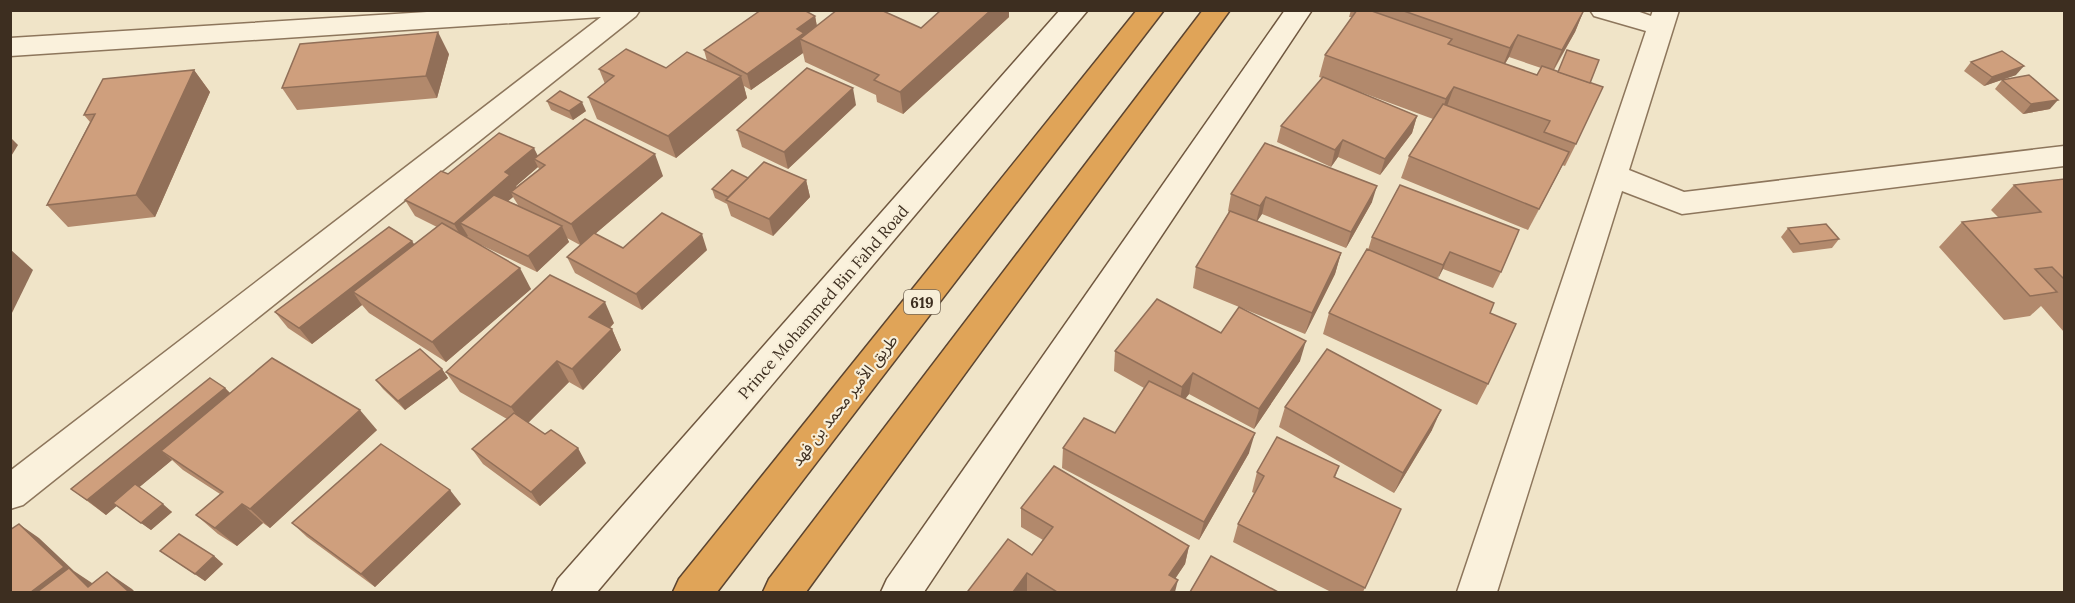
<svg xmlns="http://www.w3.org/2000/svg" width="2075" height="603" viewBox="0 0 2075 603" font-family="Lora,'Noto Sans Arabic',serif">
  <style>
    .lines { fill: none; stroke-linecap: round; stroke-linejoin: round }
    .street-casing { stroke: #8d765c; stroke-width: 3 }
    .secondary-casing { stroke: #6f573f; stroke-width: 3 }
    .highway-casing { stroke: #5b4430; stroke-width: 3 }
    .street { fill: #faf1dc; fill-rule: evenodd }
    .secondary { fill: #faf1dc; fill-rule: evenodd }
    .highway { fill: #e0a458; fill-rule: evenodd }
    .wall { fill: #b2896c; fill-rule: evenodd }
    .shaded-wall { fill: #916f58 }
    .building { fill: #cf9f7d; stroke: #916f58; stroke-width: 1.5 }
    .labels { text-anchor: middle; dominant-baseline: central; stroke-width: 4.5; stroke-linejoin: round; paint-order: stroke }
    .shield { fill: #f7eed8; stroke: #756857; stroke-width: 1.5 }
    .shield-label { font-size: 15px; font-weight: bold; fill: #3d2e20 }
    .street-label { font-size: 16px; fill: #3d2e20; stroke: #f7eed8 }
  </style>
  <rect width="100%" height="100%" fill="#f0e4c8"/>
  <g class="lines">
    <defs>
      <g id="street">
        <polygon points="459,10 640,10 636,16 23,505 10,509 10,471 601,17 10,56 10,38"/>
        <polygon points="1590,10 1634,10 1651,16 1653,10 1679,10 1629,170 1684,192 2064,146 2064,166 1682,214 1622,191 1497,592 1457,592 1646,31 1594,16"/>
      </g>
      <g id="secondary">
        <polygon points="1060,10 1088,10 597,592 552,592 558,579"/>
        <polygon points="1285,10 1312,10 924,592 881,592 887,579"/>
      </g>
      <g id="highway">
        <polygon points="1137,10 1164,10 717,592 673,592 679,579"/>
        <polygon points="1203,10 1230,10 806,592 763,592 769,579"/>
      </g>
    </defs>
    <!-- street casing -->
    <use href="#street" class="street-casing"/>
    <!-- secondary casing -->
    <use href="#secondary" class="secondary-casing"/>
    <!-- highway casing -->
    <use href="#highway" class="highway-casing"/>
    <!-- street -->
    <use href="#street" class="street"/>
    <!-- secondary -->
    <use href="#secondary" class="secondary"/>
    <!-- highway -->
    <use href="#highway" class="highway"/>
  </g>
  <!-- wall -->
  <g class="wall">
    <polygon points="941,10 1009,10 1009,17 903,114 877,102 876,95 805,62 803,53 751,90 744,86 747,98 676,158 597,119 588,97 605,84 599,69 666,68 707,61 704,50 815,16 817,26 921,28"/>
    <path d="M1351,10H1584L1575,32L1554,70L1590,83L1576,144L1565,166L1562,165L1528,230L1401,178L1409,156L1433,119L1355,90L1417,116L1412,133L1380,175L1338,157L1331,167L1277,142L1281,126L1322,78L1319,77L1325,55L1352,17H1349ZM1509,57L1541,68L1537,75L1505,64Z"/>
    <polygon points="449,54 437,98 297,110 282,88"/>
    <polygon points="1971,62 2016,75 1984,86 1964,71"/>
    <polygon points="194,70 210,92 155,217 68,227 47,205 90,122 84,115"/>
    <polygon points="2002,80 2050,109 2023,114 1995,89"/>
    <polygon points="547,101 586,111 573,120 551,110"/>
    <polygon points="856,105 788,169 742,147 737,130"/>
    <path d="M538,156L663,176L595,234L623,248L707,250L642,310L575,273L567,257L580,245L567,238L569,242L537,272L481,245L531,289L446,362L369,313L362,305L312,344L288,328L275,312L415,245L437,227L415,216L405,200L448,174ZM538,167L539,169L516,187V186ZM513,197L518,205L508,201Z"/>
    <polygon points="748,178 806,180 810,197 773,236 731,216 727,204 715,198 712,189"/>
    <polygon points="2064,179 2064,332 2041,306 2030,316 2004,320 1939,247 1962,222 1998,217 1991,210 2014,185"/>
    <polygon points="1400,185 1501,272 1493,288 1443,269 1437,279 1490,313 1488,384 1477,405 1323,334 1329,313 1368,250 1372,237"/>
    <polygon points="1231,194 1372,202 1346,248 1262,214 1257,221 1341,253 1335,274 1305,334 1193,288 1196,267 1229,212 1228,211"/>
    <polygon points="1788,228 1839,239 1832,248 1793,253 1781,237"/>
    <polygon points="614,323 610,328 612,329 621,350 583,390 569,382 528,423 586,463 540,506 483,464 472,449 507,419 460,392 446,372"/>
    <polygon points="1221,333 1300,361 1254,429 1189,394 1185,399 1249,453 1199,540 1062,468 1063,448 1115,433 1144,388 1114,371 1115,351"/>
    <polygon points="442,369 448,378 405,410 383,389 376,380"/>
    <polygon points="225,388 230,393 377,430 270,528 263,523 237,546 218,534 196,515 220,494 183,470 172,460 139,487 172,512 151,530 117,505 106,515 71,489"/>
    <polygon points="1285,407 1432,430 1394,493 1279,427"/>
    <polygon points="1339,466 1335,478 1401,509 1363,592 1331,592 1233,542 1238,524 1254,493 1252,492 1257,472"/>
    <polygon points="461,504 375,587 307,537 292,523"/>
    <polygon points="1021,508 1189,546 1185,564 1175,579 1175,592 1030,592 1027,591 1026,592 968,592 968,591 1032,555 1043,540 1021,527"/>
    <polygon points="160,551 214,556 223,564 205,581"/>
  </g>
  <!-- shaded-wall -->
  <g class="shaded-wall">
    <polygon points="991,10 1009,10 1009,17 903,114 900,92"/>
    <polygon points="1584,10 1575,32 1552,72 1562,50"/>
    <polygon points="815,16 818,33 800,39 803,53 751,90 747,74 797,29"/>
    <polygon points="438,32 449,54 437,98 426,76"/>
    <polygon points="1518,35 1509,57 1501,70 1510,48"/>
    <polygon points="2024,66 2016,75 1984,86 1992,77"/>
    <polygon points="194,70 210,92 155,217 136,195"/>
    <polygon points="741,76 747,98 676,158 668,136"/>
    <polygon points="1454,87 1446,109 1438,121 1446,99"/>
    <polygon points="853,88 856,105 788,169 784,152"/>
    <polygon points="2058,100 2050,109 2023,114 2031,104"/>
    <polygon points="582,102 586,111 573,120 569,111"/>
    <polygon points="1417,116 1412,133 1380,175 1385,159"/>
    <polygon points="10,137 18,145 10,158"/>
    <polygon points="1343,140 1338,157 1331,167 1335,150"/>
    <polygon points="534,148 541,162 534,159 538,167 516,186 519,192 511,192 513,197 475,230 460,223 468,236 463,240 454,224 505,172"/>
    <polygon points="1569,152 1558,174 1528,230 1539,209"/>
    <polygon points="655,154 663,176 581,246 571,224"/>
    <polygon points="806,180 810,197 773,236 769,219"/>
    <polygon points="1377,186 1372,202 1346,248 1351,232"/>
    <polygon points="1266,197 1262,214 1256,223 1260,206"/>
    <polygon points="562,226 569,242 537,272 528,256"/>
    <polygon points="702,234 707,250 642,310 636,294"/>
    <polygon points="412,241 423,257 353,292 362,305 312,344 299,328"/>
    <polygon points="10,249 33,270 10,317"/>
    <polygon points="1450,252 1443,269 1437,281 1443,265"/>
    <polygon points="1341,253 1335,274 1305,334 1312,313"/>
    <polygon points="520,268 531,289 446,362 432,342"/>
    <polygon points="605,302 614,323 599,338 589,317"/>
    <polygon points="612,329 621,350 583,390 572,369"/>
    <polygon points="1306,341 1300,361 1254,429 1259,409"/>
    <polygon points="557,361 569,382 524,427 511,407"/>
    <polygon points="442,369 448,378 405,410 398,401"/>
    <polygon points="1193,373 1189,394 1179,407 1182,387"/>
    <polygon points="225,388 240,403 161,451 172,460 106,515 87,500"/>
    <polygon points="360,410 377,430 270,528 250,509"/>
    <polygon points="1441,410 1432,430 1394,493 1403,473"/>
    <polygon points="1255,433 1249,453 1199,540 1204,522"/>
    <polygon points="578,448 586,463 540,506 531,492"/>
    <polygon points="450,490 461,504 375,587 361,574"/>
    <polygon points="163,504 172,512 151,530 141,523"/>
    <polygon points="242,504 263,523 237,546 215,528"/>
    <polygon points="19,524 39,538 74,571 95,585 69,592 31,592"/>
    <polygon points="1189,546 1185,564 1166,592 1169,575"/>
    <polygon points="214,556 223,564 205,581 195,574"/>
    <polygon points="107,572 132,589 135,592 129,592"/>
    <polygon points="1027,573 1027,591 1026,592 1013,592"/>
    <polygon points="1178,580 1175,592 1170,592"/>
  </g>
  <!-- building -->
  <g class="building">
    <polygon points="761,10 804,10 815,16 797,29 804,33 747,74 704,50"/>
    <polygon points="837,10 881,10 921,28 941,10 991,10 900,92 874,80 879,75 800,39"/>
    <polygon points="1357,10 1369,10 1452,39 1448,44 1537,75 1542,66 1603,87 1576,144 1544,132 1550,121 1454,87 1446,99 1325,55"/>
    <polygon points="1401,10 1584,10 1562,50 1518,35 1510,48"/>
    <polygon points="438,32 426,76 282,88 300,44"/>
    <polygon points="626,49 666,68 687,52 741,76 668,136 588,97 614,76 599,69"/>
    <polygon points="1567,50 1599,60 1590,83 1558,72"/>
    <polygon points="2002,51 2024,66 1992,77 1971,62"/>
    <polygon points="807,68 853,88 784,152 737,130"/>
    <polygon points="194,70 136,195 47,205 95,114 84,115 103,79"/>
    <polygon points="2029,75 2058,100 2031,104 2002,80"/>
    <polygon points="1323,77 1417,116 1385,159 1343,140 1335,150 1281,126"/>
    <polygon points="560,91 582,102 569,111 547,101"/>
    <polygon points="1443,104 1569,152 1539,209 1409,156"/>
    <polygon points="585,119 655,154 571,224 511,192 545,165 534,159"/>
    <polygon points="499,133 534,148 505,172 510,175 454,224 405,200 441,171 448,174"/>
    <polygon points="1265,143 1377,186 1351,232 1266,197 1260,206 1231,194"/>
    <polygon points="764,162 806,180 769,219 726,200"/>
    <polygon points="732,170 748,178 728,197 712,189"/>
    <polygon points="2064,179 2064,279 2052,267 2035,269 2057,292 2030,296 1962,222 2041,212 2014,185"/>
    <polygon points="1400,185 1519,230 1501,272 1450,252 1443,265 1372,237"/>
    <polygon points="494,195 562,226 528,256 460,223"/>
    <polygon points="1230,211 1341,253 1312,313 1196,267"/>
    <polygon points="662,213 702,234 636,294 567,257 594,233 623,248"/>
    <polygon points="442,223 520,268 432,342 353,292"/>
    <polygon points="1826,224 1839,239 1800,244 1788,228"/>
    <polygon points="389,227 412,241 299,328 275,312"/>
    <polygon points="1367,249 1494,303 1490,313 1516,324 1488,384 1329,313"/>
    <polygon points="550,275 605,302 589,317 612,329 572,369 557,361 511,407 446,372"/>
    <polygon points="1157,299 1221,333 1239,307 1306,341 1259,409 1193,373 1182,387 1115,351"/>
    <polygon points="420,349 442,369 398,401 376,380"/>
    <polygon points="1327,349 1441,410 1403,473 1285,407"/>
    <polygon points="272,358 360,410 250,509 242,504 215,528 196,515 223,492 161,451"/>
    <polygon points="210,378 225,388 87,500 71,489"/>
    <polygon points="1149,381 1255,433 1204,522 1063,448 1084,418 1115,433"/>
    <polygon points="514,413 545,434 551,430 578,448 531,492 472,449"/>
    <polygon points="1277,437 1339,466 1334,477 1401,509 1365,588 1238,524 1264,476 1257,472"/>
    <polygon points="381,444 450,490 361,574 292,523"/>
    <polygon points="1054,466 1189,546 1169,575 1178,580 1170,592 1057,592 1027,573 1013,592 970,592 968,591 1008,539 1032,555 1053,527 1021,508"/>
    <polygon points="135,484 163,504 141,523 113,503"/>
    <polygon points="19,524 64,567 31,592 10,592 10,530"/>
    <polygon points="179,534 214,556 195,574 160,551"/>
    <polygon points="1211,556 1278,592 1190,592"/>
    <polygon points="69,568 88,587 107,572 129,592 37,592"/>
  </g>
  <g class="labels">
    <!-- shield labels -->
    <rect class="shield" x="904" y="290" width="36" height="24" rx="4.5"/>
    <g class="shield-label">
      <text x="922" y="302">619</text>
    </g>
    <!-- street labels -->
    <g class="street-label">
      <text transform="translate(823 302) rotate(-49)">Prince Mohammed Bin Fahd Road</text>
      <text transform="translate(844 400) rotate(-52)">طريق الأمير محمد بن فهد</text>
    </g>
  </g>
  <!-- border -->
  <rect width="2075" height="603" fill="none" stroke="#3d2e20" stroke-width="24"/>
</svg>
